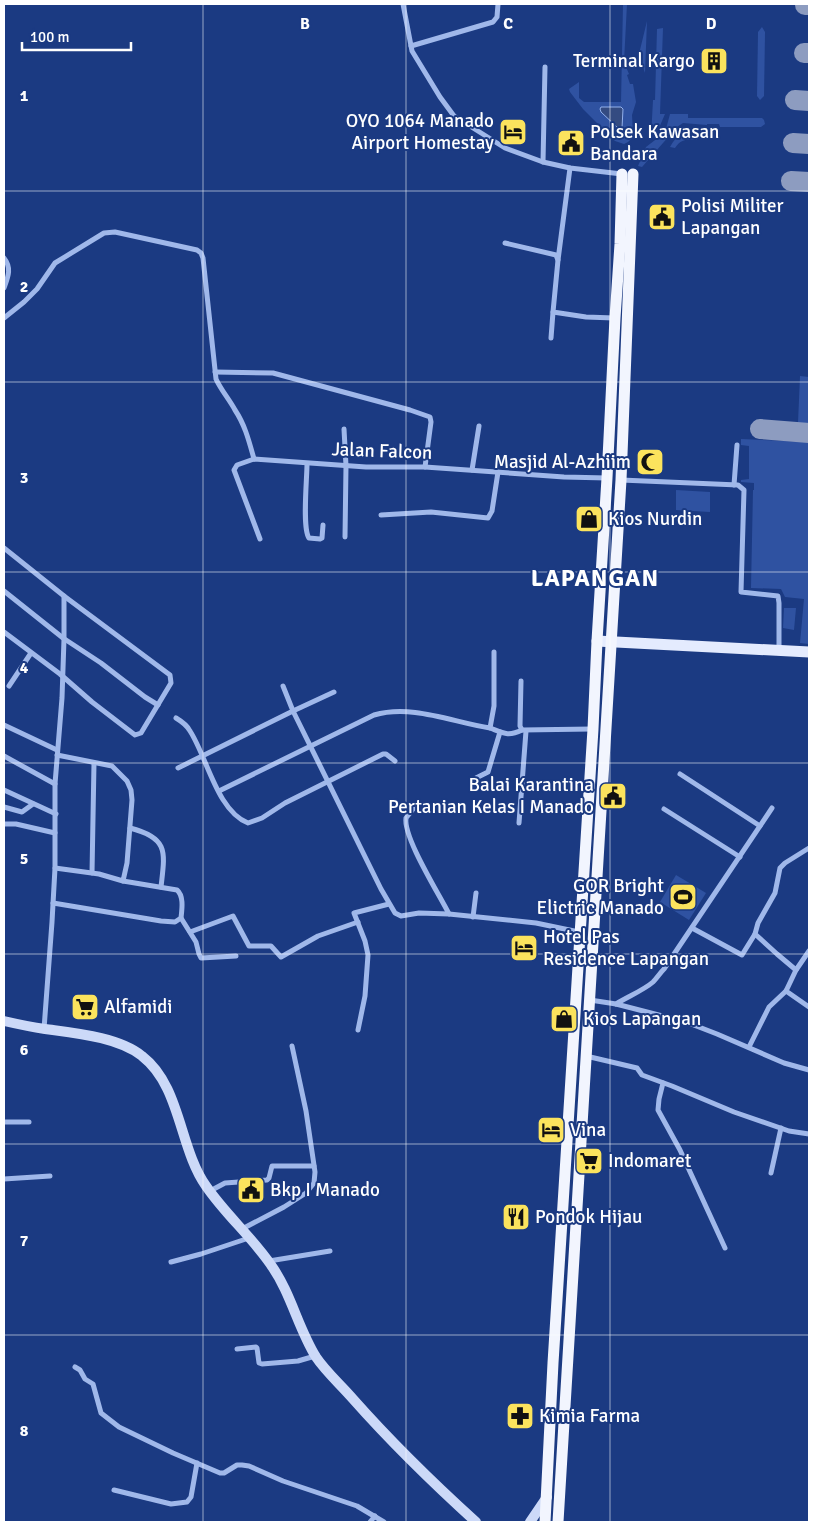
<svg xmlns="http://www.w3.org/2000/svg" width="813" height="1526" viewBox="0 0 813 1526" font-family="Signika,sans-serif">
  <style>
    .green { fill: #2f52a1 }
    .water { fill: #344b81; stroke: #93b1ec }
    .lines { fill: none; stroke-linecap: round; stroke-linejoin: round }
    .taxiway { stroke: #8d9cc0; stroke-width: 20 }
    .minor { stroke: #a0b8ea; stroke-width: 5 }
    .secondary { stroke: #ccd9f8; stroke-width: 10 }
    .primary { stroke: #e4ebfe; stroke-width: 11 }
    .trunk { stroke: #f2f5fe; stroke-width: 11 }
    .grid { fill: none; stroke: #fff; stroke-width: 1; stroke-opacity: 0.55 }
    .labels { text-anchor: middle; dominant-baseline: central; stroke-width: 4; stroke-linejoin: round; paint-order: stroke }
    .poi-label { font-size: 19px; fill: #fff; stroke: #1b3a82; text-anchor: start }
    .street-label { font-size: 19px; fill: #fff; stroke: #1b3a82 }
    .district-label { font-size: 24px; font-weight: bold; letter-spacing: 1px; fill: #fff; stroke: #1b3a82 }
    .grid-label { font-size: 16px; text-anchor: middle; font-weight: bold; fill: #fff; stroke: #1b3a82; stroke-width: 4; stroke-linejoin: round; paint-order: stroke }
  </style>
  <rect width="100%" height="100%" fill="#1b3a82"/>
  <!-- green -->
  <g class="green">
    <polygon points="623,4 627,4 624,62 629,74 627,75 630,84 633,84 636,102 632,115 633,133 632,138 628,142 624,144 615,141 583,109 570,92 569,89 579,82 579,98 584,102 621,102"/>
    <polygon points="647,21 645,73 642,64 639,61 639,54"/>
    <polygon points="762,27 765,32 764,96 760,100 757,96 758,32"/>
    <polygon points="663,28 660,114 665,114 659,128 651,137 653,100 655,100 657,29"/>
    <polygon points="670,114 688,114 688,118 762,118 764,120 765,124 761,127 720,127 719,124 707,124 707,125 683,123 677,127 642,167 638,166 646,147 659,137 666,129"/>
    <path d="M692,131L697,135V140C687,139 681,139 675,148L670,147C675,138 681,132 692,131Z"/>
    <polygon points="800,376 809,377 809,426 801,425 798,423"/>
    <polygon points="741,439 809,442 809,644 800,643 804,599 785,597 781,589 751,588 753,490 754,490 754,483 741,482 741,480 749,479 749,446 741,445"/>
    <polygon points="676,490 710,492 710,512 676,510"/>
    <polygon points="784,608 796,608 794,630 783,628"/>
    <polygon points="676,875 706,893 689,920 660,902"/>
  </g>
  <!-- water -->
  <polygon class="water" points="601,107 621,107 623,109 622,128 619,129 601,112 600,109"/>
  <g class="lines">
    <!-- taxiway -->
    <g class="taxiway">
      <polyline points="805,5 809,5"/>
      <polyline points="804,53 809,53"/>
      <polyline points="795,100 809,101"/>
      <polyline points="793,143 809,144"/>
      <polyline points="791,181 809,182"/>
      <polyline points="760,429 809,433"/>
    </g>
    <!-- minor -->
    <g class="minor">
      <polyline points="403,4 412,51 440,97 454,116 505,148 543,162 570,168 622,174"/>
      <polyline points="411,46 493,22 497,17 498,4"/>
      <polyline points="543,162 545,67"/>
      <polyline points="505,243 556,255 558,260 553,312 586,317 614,318"/>
      <path d="M4,258C12,268 8,277 4,288"/>
      <polyline points="558,260 570,168"/>
      <path d="M4,318L24,302L37,289L55,263L104,233L115,232L197,250L201,253L203,258L216,379C221,390 229,399 235,410C245,425 249,441 254,459"/>
      <polyline points="551,338 553,312"/>
      <polyline points="215,372 273,373 410,410 430,417 431,422 425,467"/>
      <polyline points="344,429 346,466 345,537"/>
      <path d="M307,464C307,479 302,528 309,538L320,539L322,538L323,525"/>
      <polyline points="472,470 479,426"/>
      <polyline points="621,480 738,485 744,490 741,592 778,596 779,603 779,650"/>
      <polyline points="734,485 737,445"/>
      <polyline points="381,515 431,512 488,518 492,511 498,472"/>
      <polyline points="260,539 234,470 237,465 254,459 366,467 425,467 564,477 607,478"/>
      <polyline points="4,548 64,596 170,675 171,683 141,733 135,735 92,702 60,674 4,632"/>
      <polyline points="4,591 63,638 101,663 145,697 158,705"/>
      <polyline points="521,681 520,726 522,730 592,729"/>
      <polyline points="9,686 31,653"/>
      <polyline points="334,692 293,711 381,889 395,913 401,916 419,913 449,914 536,923 579,932"/>
      <path d="M176,718C181,721 187,725 190,731C207,757 217,811 248,823L262,818L285,803L383,754H386L395,761"/>
      <polyline points="4,725 57,750"/>
      <path d="M490,728C503,733 508,737 522,730"/>
      <polyline points="4,756 55,784"/>
      <polyline points="178,768 293,711 283,686"/>
      <polyline points="680,774 760,826"/>
      <polyline points="476,778 488,772 500,732"/>
      <polyline points="4,790 56,814"/>
      <path d="M219,791L374,715C412,704 452,722 490,728L494,706V652"/>
      <path d="M417,804L406,818C403,837 439,894 449,914"/>
      <polyline points="4,807 22,812 33,804"/>
      <polyline points="664,809 740,857"/>
      <polyline points="519,823 526,731"/>
      <polyline points="4,824 16,824 55,833"/>
      <path d="M130,828C169,838 165,852 161,887"/>
      <polyline points="55,868 99,874 123,881 127,863 132,800 131,790 127,781 112,766 57,755"/>
      <polyline points="92,873 94,763"/>
      <path d="M53,903L161,921L175,922L181,918C182,909 184,896 177,890L123,881"/>
      <polyline points="473,917 476,893"/>
      <polyline points="181,918 196,942 199,954 201,958 236,956"/>
      <polyline points="692,928 742,955 755,934"/>
      <polyline points="190,932 233,916 249,946 271,946 281,957 318,936 358,922"/>
      <polyline points="796,970 777,954 755,934 758,923 775,893 780,868 785,863 809,848"/>
      <polyline points="786,991 809,1007"/>
      <polyline points="590,1000 616,1004 686,1022 717,1034 784,1063 809,1070"/>
      <path d="M616,1004C627,997 644,990 653,982C657,978 660,973 664,969L772,808"/>
      <polyline points="44,1029 52,922 55,868 55,784 62,698 64,639 64,596"/>
      <polyline points="358,1030 365,996 368,955 365,941 354,913 389,904"/>
      <polyline points="749,1047 769,1007 786,991 796,970 809,951"/>
      <polyline points="586,1056 637,1068 642,1075 672,1086 734,1112 789,1131 809,1134"/>
      <polyline points="663,1083 659,1099 658,1110 680,1150 725,1248"/>
      <polyline points="4,1122 29,1122"/>
      <polyline points="771,1173 781,1128"/>
      <polyline points="4,1179 50,1176"/>
      <polyline points="210,1191 225,1183 267,1180 269,1178 272,1166 314,1166"/>
      <polyline points="242,1229 284,1207 306,1193 314,1183 315,1172 306,1111 292,1046"/>
      <polyline points="269,1261 330,1251"/>
      <polyline points="171,1262 201,1254 249,1238"/>
      <polyline points="237,1349 256,1347 257,1348 259,1363 262,1364 298,1361 315,1356"/>
      <polyline points="75,1367 80,1370 85,1379 93,1384 101,1413 119,1427 173,1453 220,1473 224,1473 237,1465 242,1465 249,1466 283,1481 357,1506 384,1522"/>
      <polyline points="114,1490 171,1504 187,1502 191,1497 197,1463"/>
      <polyline points="370,1522 375,1516"/>
    </g>
    <!-- secondary -->
    <g class="secondary">
      <path d="M4,1021C17,1024 31,1027 45,1029C74,1033 119,1037 142,1056C181,1086 179,1148 206,1186C225,1214 252,1237 271,1265C291,1293 298,1328 316,1357C326,1372 341,1385 353,1399C392,1443 433,1483 476,1522"/>
      <polyline points="530,1522 547,1497"/>
    </g>
    <!-- primary -->
    <polyline class="primary" points="597,641 809,652"/>
    <!-- trunk -->
    <g class="trunk">
      <polyline points="545,1522 553,1363 593,729 597,641 607,478 615,318 620,244 622,174"/>
      <polyline points="558,1522 621,480 633,174"/>
    </g>
  </g>
  <!-- grid -->
  <path class="grid" d="M203,4V1522M406,4V1522M610,4V1522M4,191H809M4,382H809M4,572H809M4,763H809M4,954H809M4,1144H809M4,1335H809"/>
  <!-- icons -->
  <defs>
    <symbol id="building-square" viewBox="-11 -11 22 22"><rect x="-9" y="-9" width="18" height="18" rx="4" fill="#fbe35d" stroke="#1b3a82"/><path d="M-4-6H4V6H1V3H-1V6H-4ZM-2.5-4.3h1.7v1.8h-1.7ZM.8-4.3h1.7v1.8H.8ZM-2.5-1h1.7V.8h-1.7ZM.8-1h1.7V.8H.8Z" fill="#111"/></symbol>
    <symbol id="hotel-square" viewBox="-11 -11 22 22"><rect x="-9" y="-9" width="18" height="18" rx="4" fill="#fbe35d" stroke="#1b3a82"/><path d="M-6-4.5h1.5V1H6V5H4.5V3h-9V5H-6ZM-4 0a1.8 1.8 0 1 1 3.6 0ZM.5 0V-2.5h3Q6-2.5 6 0Z" fill="#111"/></symbol>
    <symbol id="civic-square" viewBox="-11 -11 22 22"><rect x="-9" y="-9" width="18" height="18" rx="4" fill="#fbe35d" stroke="#1b3a82"/><path d="M-.6-6.5H3V-4.5H.6V-3L4-1V1h2V6H-6V1h2V-1L-.6-3ZM-1.2 2.5V6h2.4V2.5Z" fill="#111"/></symbol>
    <symbol id="mosque-square" viewBox="-11 -11 22 22"><rect x="-9" y="-9" width="18" height="18" rx="4" fill="#fbe35d" stroke="#1b3a82"/><path d="M3.5-4.9A6 6 0 1 0 3.5 4.9A5 5 0 1 1 3.5-4.9Z" fill="#111"/></symbol>
    <symbol id="shop-square" viewBox="-11 -11 22 22"><rect x="-9" y="-9" width="18" height="18" rx="4" fill="#fbe35d" stroke="#1b3a82"/><path d="M-5-2.5h2.3a2.7 3.5 0 0 1 5.4 0H5L5.5 6h-11ZM-1.5-2.5h3a1.5 2.3 0 0 0-3 0Z" fill="#111"/></symbol>
    <symbol id="stadium-square" viewBox="-11 -11 22 22"><rect x="-9" y="-9" width="18" height="18" rx="4" fill="#fbe35d" stroke="#1b3a82"/><path d="M0-5a6.5 5 0 1 0 0 10a6.5 5 0 1 0 0-10ZM-3.5-1.8h7v3.6h-7Z" fill="#111"/></symbol>
    <symbol id="supermarket-square" viewBox="-11 -11 22 22"><rect x="-9" y="-9" width="18" height="18" rx="4" fill="#fbe35d" stroke="#1b3a82"/><path d="M-6-5.5h2.5l.6 2H6L4.5 2H-2.5L-4.4-4H-6ZM-1.5 3.2a1.3 1.3 0 1 0 .1 0ZM3 3.2a1.3 1.3 0 1 0 .1 0Z" fill="#111"/></symbol>
    <symbol id="restaurant-square" viewBox="-11 -11 22 22"><rect x="-9" y="-9" width="18" height="18" rx="4" fill="#fbe35d" stroke="#1b3a82"/><path d="M-5-6h1v4h1v-4h1v4h1v-4h1v5L-1.5 .5V6h-2V.5L-5-1ZM5-6V6H3V1.5H1.5Q1.5-4 5-6Z" fill="#111"/></symbol>
    <symbol id="pharmacy-square" viewBox="-11 -11 22 22"><rect x="-9" y="-9" width="18" height="18" rx="4" fill="#fbe35d" stroke="#1b3a82"/><path d="M-2-6h4v4h4v4h-4v4h-4v-4h-4v-4h4Z" fill="#111"/></symbol>
  </defs>
  <g fill-rule="evenodd">
    <use href="#building-square" x="698" y="45" width="32" height="32"/>
    <use href="#hotel-square" x="497" y="116" width="32" height="32"/>
    <use href="#civic-square" x="555" y="127" width="32" height="32"/>
    <use href="#civic-square" x="646" y="201" width="32" height="32"/>
    <use href="#mosque-square" x="634" y="446" width="32" height="32"/>
    <use href="#shop-square" x="573" y="503" width="32" height="32"/>
    <use href="#civic-square" x="597" y="780" width="32" height="32"/>
    <use href="#stadium-square" x="667" y="881" width="32" height="32"/>
    <use href="#hotel-square" x="508" y="932" width="32" height="32"/>
    <use href="#supermarket-square" x="69" y="991" width="32" height="32"/>
    <use href="#shop-square" x="548" y="1003" width="32" height="32"/>
    <use href="#hotel-square" x="535" y="1114" width="32" height="32"/>
    <use href="#supermarket-square" x="573" y="1145" width="32" height="32"/>
    <use href="#civic-square" x="235" y="1174" width="32" height="32"/>
    <use href="#restaurant-square" x="500" y="1201" width="32" height="32"/>
    <use href="#pharmacy-square" x="504" y="1400" width="32" height="32"/>
  </g>
  <g class="labels">
    <!-- poi labels -->
    <g class="poi-label">
      <text x="695" y="61" text-anchor="end">Terminal Kargo</text>
      <text x="494" y="121" text-anchor="end">OYO 1064 Manado<tspan x="494" dy="22">Airport Homestay</tspan></text>
      <text x="590" y="132">Polsek Kawasan<tspan x="590" dy="22">Bandara</tspan></text>
      <text x="681" y="206">Polisi Militer<tspan x="681" dy="22">Lapangan</tspan></text>
      <text x="631" y="462" text-anchor="end">Masjid Al-Azhiim</text>
      <text x="608" y="519">Kios Nurdin</text>
      <text x="594" y="785" text-anchor="end">Balai Karantina<tspan x="594" dy="22">Pertanian Kelas I Manado</tspan></text>
      <text x="664" y="886" text-anchor="end">GOR Bright<tspan x="664" dy="22">Elictric Manado</tspan></text>
      <text x="543" y="937">Hotel Pas<tspan x="543" dy="22">Residence Lapangan</tspan></text>
      <text x="104" y="1007">Alfamidi</text>
      <text x="583" y="1019">Kios Lapangan</text>
      <text x="570" y="1130">Vina</text>
      <text x="608" y="1161">Indomaret</text>
      <text x="270" y="1190">Bkp I Manado</text>
      <text x="535" y="1217">Pondok Hijau</text>
      <text x="539" y="1416">Kimia Farma</text>
    </g>
    <!-- street labels -->
    <g class="street-label">
      <text transform="translate(382 451) rotate(2)">Jalan Falcon</text>
    </g>
    <!-- district labels -->
    <g class="district-label">
      <text x="595" y="578">LAPANGAN</text>
    </g>
  </g>
  <g class="grid-label">
    <text x="305" y="29">B</text>
    <text x="508" y="29">C</text>
    <text x="711" y="29">D</text>
    <text x="24" y="101">1</text>
    <text x="24" y="292">2</text>
    <text x="24" y="483">3</text>
    <text x="24" y="673">4</text>
    <text x="24" y="864">5</text>
    <text x="24" y="1055">6</text>
    <text x="24" y="1246">7</text>
    <text x="24" y="1436">8</text>
  </g>
  <!-- border -->
  <rect width="813" height="1526" fill="none" stroke="#ffffff" stroke-width="10"/>
  <!-- scale -->
  <path d="M22 42v8h109v-8" fill="none" stroke="#ffffff" stroke-width="2.5"/>
  <text x="30" y="42" font-size="15" fill="#ffffff" stroke="#1b3a82" stroke-width="4" paint-order="stroke">100 m</text>
</svg>
